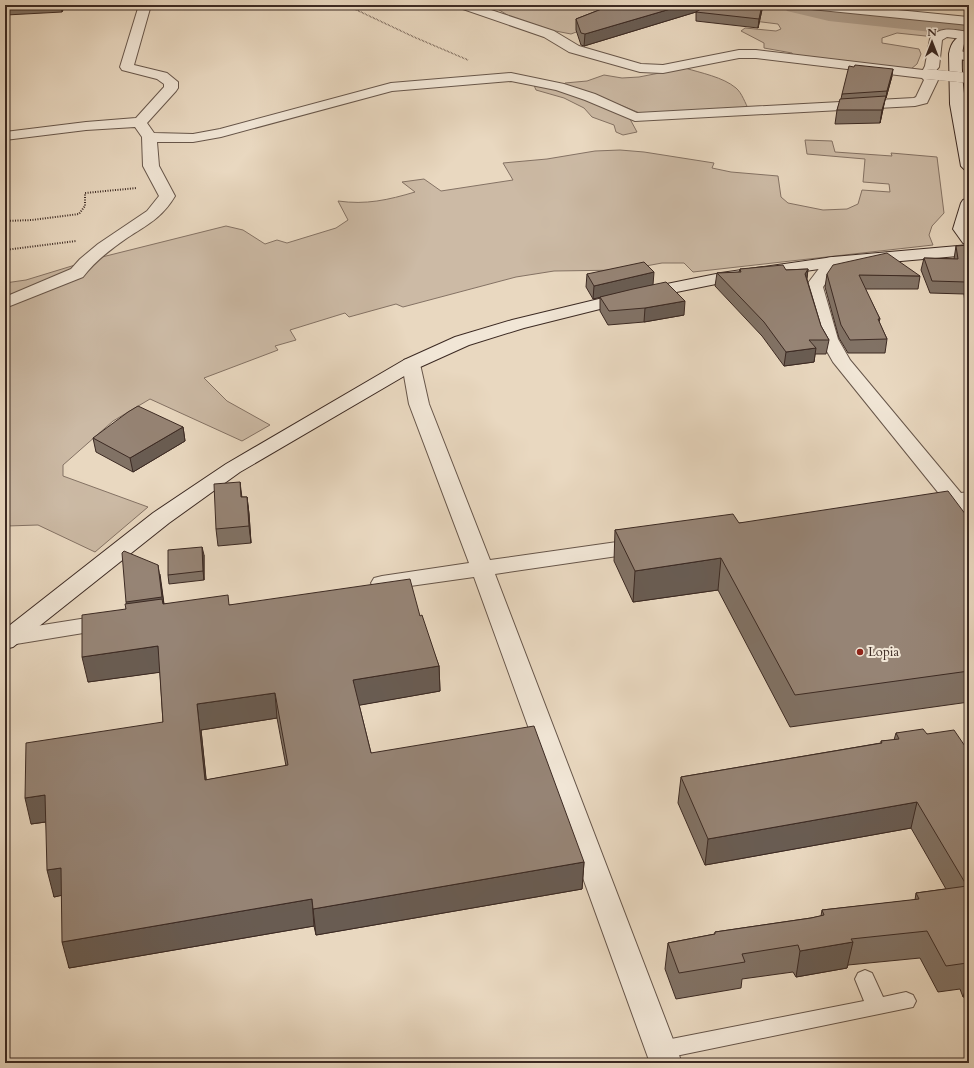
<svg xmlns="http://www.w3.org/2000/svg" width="974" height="1068" viewBox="0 0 974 1068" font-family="Cardo,serif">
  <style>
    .green { fill: #ccbaa5; stroke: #847264 }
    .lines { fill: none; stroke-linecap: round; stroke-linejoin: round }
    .river { fill: #ae9d8b; fill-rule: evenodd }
    .lane-casing { stroke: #67564a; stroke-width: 2 }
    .street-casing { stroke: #67564a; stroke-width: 2 }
    .secondary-casing { stroke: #3c2a23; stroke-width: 2 }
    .path-far1 { stroke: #3c2a23; stroke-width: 1.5; stroke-dasharray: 0.5 1; stroke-linecap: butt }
    .path { stroke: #3c2a23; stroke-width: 2; stroke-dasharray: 1 1.5; stroke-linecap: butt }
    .lane { fill: #f1e6d6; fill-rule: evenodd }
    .street { fill: #f1e6d6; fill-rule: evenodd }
    .secondary { fill: #f1e6d6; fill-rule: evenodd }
    .lane-bridge-casing { stroke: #67564a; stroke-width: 10; stroke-linecap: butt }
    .lane-bridge { stroke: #f1e6d6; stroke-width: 10 }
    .wall { fill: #817265; stroke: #3c2a23; fill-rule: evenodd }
    .shaded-wall { fill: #695c52; stroke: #3c2a23 }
    .building { fill: #968475; stroke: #3c2a23; fill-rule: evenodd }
    .poi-dot { fill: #8f2418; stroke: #f1e6d6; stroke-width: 1.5 }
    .labels { text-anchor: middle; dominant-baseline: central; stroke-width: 4; stroke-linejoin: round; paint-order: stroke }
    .poi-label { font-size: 13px; fill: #3c2a23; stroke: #f1e6d6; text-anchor: start }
  </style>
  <rect width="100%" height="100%" fill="#e9d8c0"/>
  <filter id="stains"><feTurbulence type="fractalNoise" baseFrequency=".005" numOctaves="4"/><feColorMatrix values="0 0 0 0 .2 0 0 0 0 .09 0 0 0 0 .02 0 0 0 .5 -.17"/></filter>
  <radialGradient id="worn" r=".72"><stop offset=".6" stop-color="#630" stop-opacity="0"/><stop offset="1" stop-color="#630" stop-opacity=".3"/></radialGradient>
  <!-- green -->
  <g class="green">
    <polygon points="491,5 648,5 571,34 545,29 514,19"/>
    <polygon points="697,5 802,5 831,11 870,15 937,25 935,37 897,33 882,38 882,43 919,49 921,54 917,64 911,69 793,55 792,53 764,48 764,43 741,31 745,28 776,31 781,29 778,24 754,21 754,16 701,12"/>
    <path d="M685,68C701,73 723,77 736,88C742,93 745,103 749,110L642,114L598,96L563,86L565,83L587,81L604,75L622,78L639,77Z"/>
    <polygon points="533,83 558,89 640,115 630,119 637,132 623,135 616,132 614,125 592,117 584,108 564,98 536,90"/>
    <path d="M805,140L832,141L835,152L892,156L891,153L937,157L944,213L932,226L929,235L933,245L693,272L684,263H662L624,270L554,271L516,277L403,307L396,304L349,317L345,313L290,330L296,340L275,346L278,350L204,378L227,401L270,425L242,441L150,399L113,421L63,465V476L148,507L95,552L38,525L7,526L5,530V283L26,280L98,258L226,226L243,230L265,244L277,240L287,243L336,228L348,220L338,201C366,205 388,200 415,192L402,182L424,179L441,191L513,180L503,163L547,159L595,151L620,150L644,152L714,163L712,168L731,172L778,176L781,197L788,203L823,210L847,209L858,204L862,190L890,192L889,184L863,182L865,159L807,154Z"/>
  </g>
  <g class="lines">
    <!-- river -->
    <polygon class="river" points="782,5 847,5 969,18 969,36 829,21 787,11"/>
    <defs>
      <polygon id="lane" points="865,970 872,973 883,997 906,992 913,995 916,1001 913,1007 661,1059 653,1057 650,1050 653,1043 661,1041 864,1001 855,979 858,973"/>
      <g id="street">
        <path d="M139,5H151L134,65L167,73L178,82V88L176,91L147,123L154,133L193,134L220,129L391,83L511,73L564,84L595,94L637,113L914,98L916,97L924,80L922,78L756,58H739L663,73L640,72L569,52L544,37L460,8L458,5H476L554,31L579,46L641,64L663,65L739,50H756L923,70L925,66L930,39C939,25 955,30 969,32V40L947,37L942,40L939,67L933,74L938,80L927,103L915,106L635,121L585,100L556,90L511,81L392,91L221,137L193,142H157L159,166L175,196C162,218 147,225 127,238C111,249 95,261 83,277L5,308V297L71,269L80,259L98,244L147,211L159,196L143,166L142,137L135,127L86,130L5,140V132L86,122L136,118L164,87V84L157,79L122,70L120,67Z"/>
        <polygon points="805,5 847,5 968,17 969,25 811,9 807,8"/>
        <polygon points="956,50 969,53 969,61 951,57 949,54 951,51"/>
        <polygon points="833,257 839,258 841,262 823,287 838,339 850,360 961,493 969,492 969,524 961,522 950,507 924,511 916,510 913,505 916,500 941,496 833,362 820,339 805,287 827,258"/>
        <polygon points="411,358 418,360 420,364 429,404 490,560 645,538 653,540 656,545 653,550 645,552 495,574 682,1063 650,1063 474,577 382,590 374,588 371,583 374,578 382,576 469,563 409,404 402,364 404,360"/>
        <polygon points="112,614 120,617 124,622 120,627 10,645 5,643 5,631"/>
      </g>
      <g id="secondary">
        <path d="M969,33V42L964,44C958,64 966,106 969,127C971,141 969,157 969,171L964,169L961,166L950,104L949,54C951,41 957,36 969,33Z"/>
        <polygon points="969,198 969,244 963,243 953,229 961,203 963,200"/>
        <polygon points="969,245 969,255 833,267 721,283 632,301 524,328 469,345 418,368 240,472 169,523 13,647 5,649 5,629 153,513 226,464 404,360 455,337 512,320 632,291 721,273 833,257"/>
      </g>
    </defs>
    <!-- lane casing -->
    <use href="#lane" class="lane-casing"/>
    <!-- street casing -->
    <use href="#street" class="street-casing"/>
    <!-- secondary casing -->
    <use href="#secondary" class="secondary-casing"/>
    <!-- path-far1 -->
    <polyline class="path-far1" points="346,5 414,37 468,60"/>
    <!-- path -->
    <g class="path">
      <polyline points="5,221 32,220 79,214 85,206 85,193 137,188"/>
      <polyline points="5,250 76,241"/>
    </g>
    <!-- lane -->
    <use href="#lane" class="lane"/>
    <!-- street -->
    <use href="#street" class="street"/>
    <!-- secondary -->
    <use href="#secondary" class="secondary"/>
    <defs>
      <polyline id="lane-bridge" points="926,74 969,78"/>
    </defs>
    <!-- lane-bridge casing -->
    <use href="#lane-bridge" class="lane-bridge-casing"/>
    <!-- lane-bridge -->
    <use href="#lane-bridge" class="lane-bridge"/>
  </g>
  <!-- wall -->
  <g class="wall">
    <polygon points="6,5 65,5 62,12 6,15 5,10"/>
    <polygon points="612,5 763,5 758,28 696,21 696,12 584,46 581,45 576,30 576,19"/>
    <polygon points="892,76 886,98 885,98 883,109 880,123 835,124 837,110 841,99 842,94"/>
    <polygon points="969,245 969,307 969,304 965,303 964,294 930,293 921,270 924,258 954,259 956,246"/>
    <polygon points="740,269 786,270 808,269 807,279 821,326 829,340 826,354 815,354 814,362 784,366 762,336 715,286 717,273 739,272"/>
    <polygon points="587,274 653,285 684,315 644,322 608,325 600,311 600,297 593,299 586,287"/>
    <polygon points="827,274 920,276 918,289 865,289 880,319 879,322 887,339 885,353 848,353 839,338 825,287"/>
    <polygon points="183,427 185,441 133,472 96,452 93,438"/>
    <polygon points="242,497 247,497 249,514 251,543 218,546 216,529"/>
    <polygon points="969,519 969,702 790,727 718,590 633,602 614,561 615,530 739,523"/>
    <polygon points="204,555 204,580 169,584 168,575"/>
    <path d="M160,574L164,604L229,605L420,616L439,666L440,691L359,705L371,753L584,862L582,889L316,935L314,926L69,968L62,895L54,897L46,822L31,824L163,722L160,672L88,682L126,609L127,604ZM277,718L286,766L206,780L201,730Z"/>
    <polygon points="896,733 927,734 969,752 969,996 963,997 960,989 938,992 920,958 848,965 847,968 796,977 793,972 742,979 741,988 676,999 665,969 668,943 715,934 715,932 811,918 821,916 822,910 915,900 916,893 946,889 911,828 705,865 678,803 681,777 881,743 881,741 894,740"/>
  </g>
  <!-- shaded-wall -->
  <g class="shaded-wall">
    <polygon points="61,5 65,5 62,12"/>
    <polygon points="684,5 711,5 696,12 584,46 585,34"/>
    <polygon points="762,5 763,5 758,28 759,19"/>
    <polygon points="893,69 892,76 886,98 887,91"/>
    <polygon points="886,96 883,109 880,123 882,110"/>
    <polygon points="808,269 806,283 805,274"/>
    <polygon points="654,272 653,285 593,299 594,286"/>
    <polygon points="685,301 684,315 644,322 645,308"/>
    <polygon points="816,348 814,362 784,366 786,352"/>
    <polygon points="183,427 185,441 133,472 130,458"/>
    <polygon points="240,482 242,498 241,497"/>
    <polygon points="247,497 249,514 251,543 249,526"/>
    <polygon points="202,547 204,555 204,580 203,571"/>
    <polygon points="721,558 718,590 633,602 635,571"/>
    <polygon points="158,565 164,605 128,611 126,602"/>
    <polygon points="158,646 162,672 88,682 82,657"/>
    <polygon points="439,666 440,691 355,706 353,680"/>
    <polygon points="275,693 277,718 201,730 209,806 205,780 197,704"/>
    <polygon points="45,795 52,821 31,824 25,798"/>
    <polygon points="917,802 911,828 705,865 708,839"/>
    <polygon points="584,862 582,889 316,935 313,909"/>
    <polygon points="61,868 68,894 54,897 47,870"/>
    <polygon points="312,899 314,926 69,968 62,942"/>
    <polygon points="853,942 847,968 796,977 800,951"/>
    <polygon points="969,978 969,996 963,997"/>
  </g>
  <!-- building -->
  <g class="building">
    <polygon points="6,5 40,5 5,7"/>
    <polygon points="612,5 684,5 585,34 581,33 576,19"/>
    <polygon points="707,5 762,5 759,19 696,12"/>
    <polygon points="855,65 893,69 887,91 842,94 849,66 854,67"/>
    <polygon points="886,96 882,110 837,110 840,99"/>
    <polygon points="969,245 969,292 968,292 966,282 932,281 924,258 958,259 956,246"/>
    <polygon points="887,253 920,276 859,275 880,319 878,319 887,339 850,340 841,325 827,274 833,265"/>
    <polygon points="644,262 654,272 594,286 587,274"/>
    <polygon points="783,265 786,270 808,269 805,274 821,326 829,340 809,340 816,348 786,352 764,322 717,273 741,272 740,269"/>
    <polygon points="666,282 685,301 645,308 609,311 600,297 633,289"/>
    <polygon points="138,406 183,427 130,458 93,438 128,412"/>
    <polygon points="240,482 241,497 247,497 249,526 216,529 214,484"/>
    <polygon points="948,491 969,519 969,671 795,695 721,558 635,571 615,530 733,514 739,523"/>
    <polygon points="202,547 203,571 168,575 168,550"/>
    <polygon points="124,551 158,565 162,597 126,602 122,553"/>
    <path d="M410,579L420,616L422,615L439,666L353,680L371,753L534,726L584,862L313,909L312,899L62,942L61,868L47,870L45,795L25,798L26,743L163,722L158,646L82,657V615L126,609L125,604L162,599L163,604L228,595L229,605ZM275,693L288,765L205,780L197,704Z"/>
    <polygon points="923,729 927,734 954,730 969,752 969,966 967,963 946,966 927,931 851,939 853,942 800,951 798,945 742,954 745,962 679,973 668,943 715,934 715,932 811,918 824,915 822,910 919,899 916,893 967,886 917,802 708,839 681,777 882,743 881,741 899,739 896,733"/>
  </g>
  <!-- markers -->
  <circle class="poi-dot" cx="860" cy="652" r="4"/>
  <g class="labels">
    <!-- poi labels -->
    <g class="poi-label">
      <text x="868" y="652">Lopia</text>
    </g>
  </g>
  <!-- margin -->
  <rect width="974" height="1068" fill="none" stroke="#e9d8c0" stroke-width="20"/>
  <rect x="6" y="6" width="962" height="1056" fill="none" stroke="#3c2a23" stroke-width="2"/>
  <rect x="10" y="10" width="954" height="1048" fill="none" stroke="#3c2a23"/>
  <!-- north arrow -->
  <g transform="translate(932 42)" stroke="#f1e6d6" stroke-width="3" paint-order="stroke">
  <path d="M0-3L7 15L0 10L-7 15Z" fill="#3c2a23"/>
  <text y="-6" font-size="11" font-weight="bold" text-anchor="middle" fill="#3c2a23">N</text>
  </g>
  <rect width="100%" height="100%" filter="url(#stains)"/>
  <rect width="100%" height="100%" fill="url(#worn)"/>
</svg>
